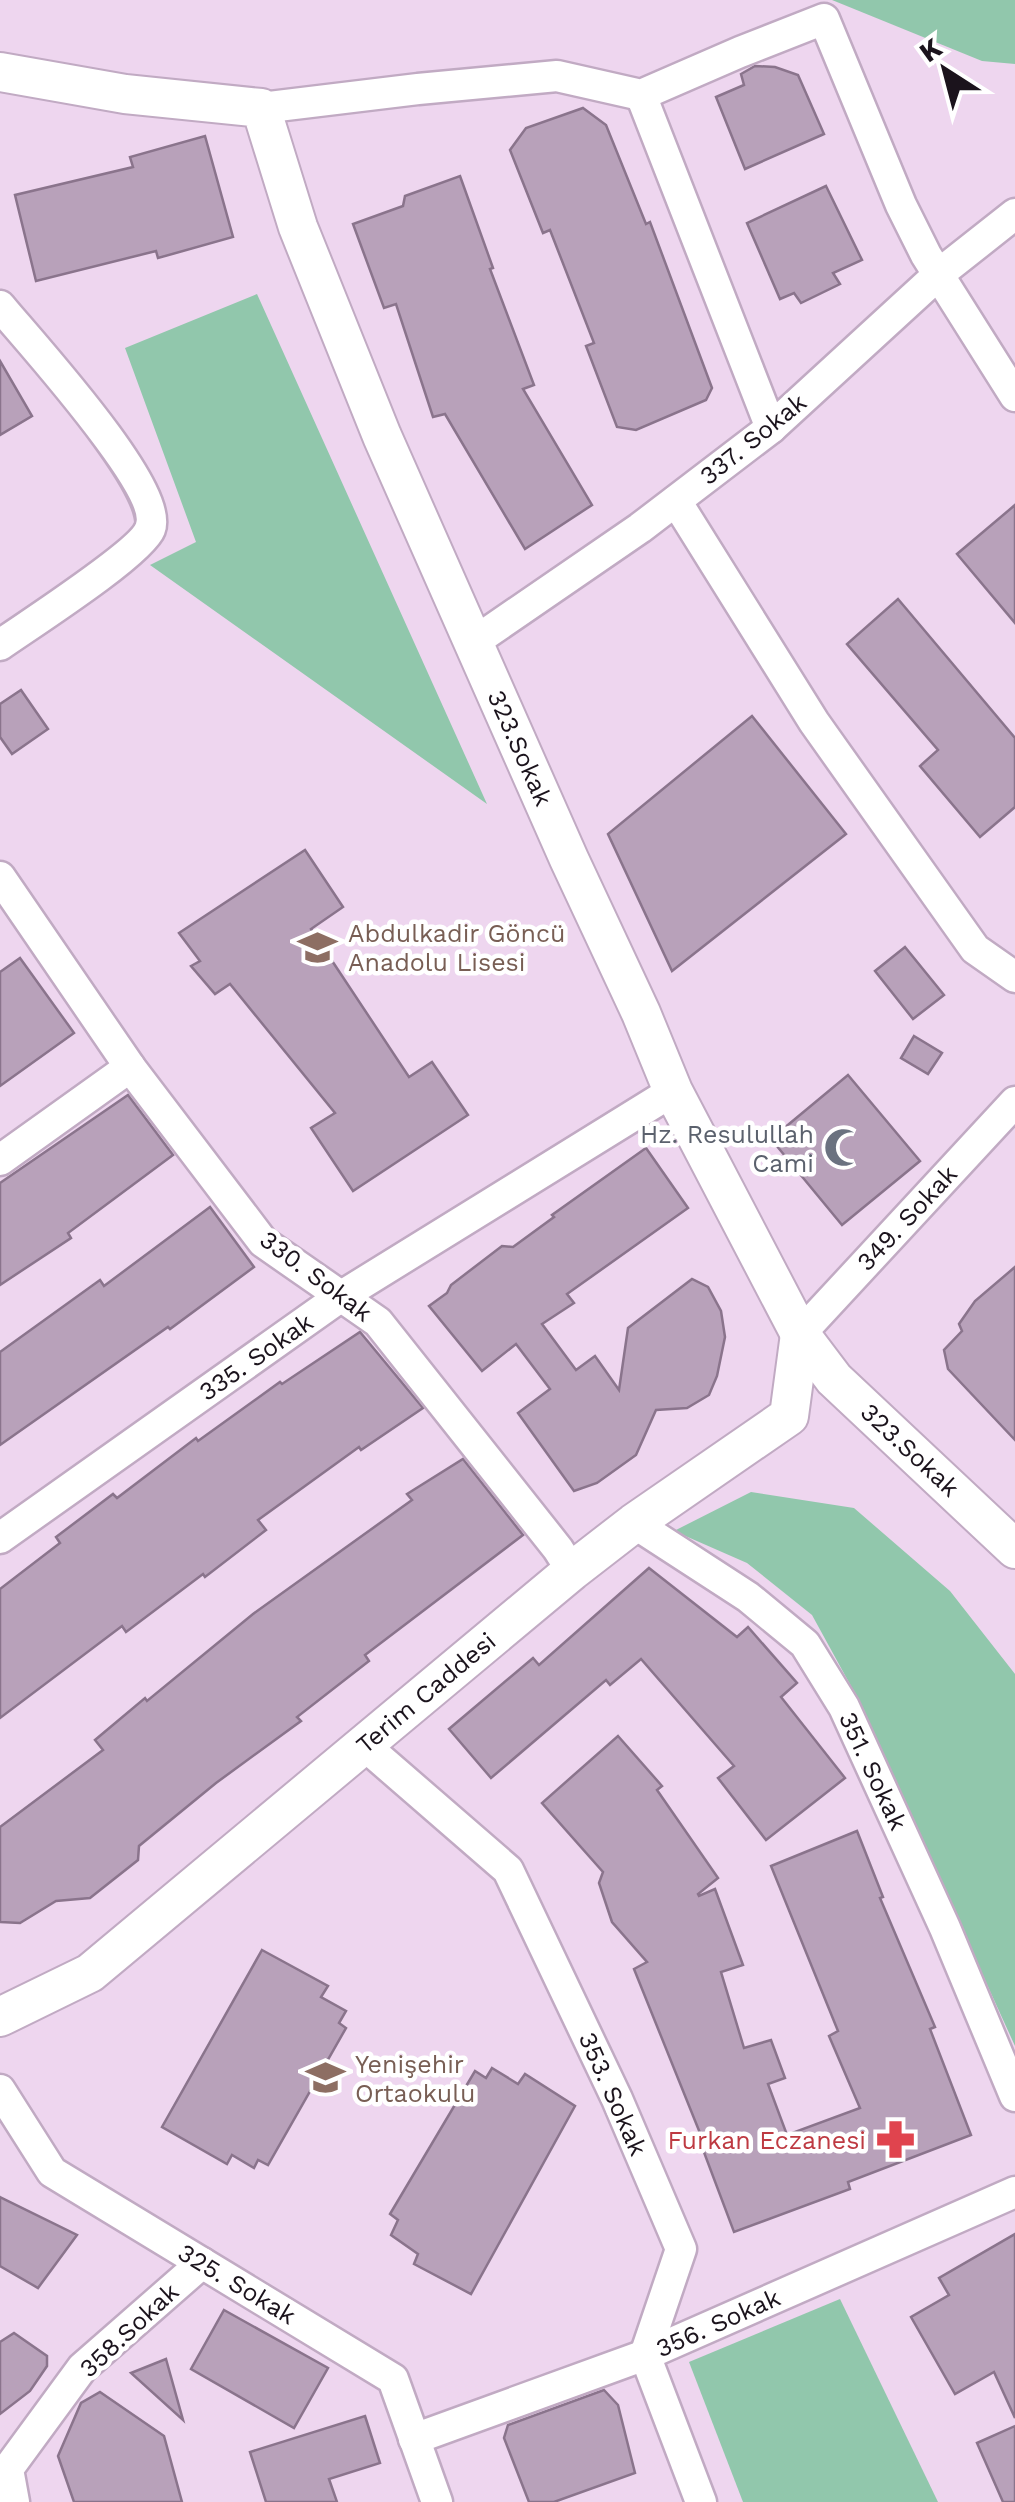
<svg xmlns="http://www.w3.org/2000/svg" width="1015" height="2502" viewBox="0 0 1015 2502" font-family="'Work Sans',sans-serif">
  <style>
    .green { fill: #91c7ac }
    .building { fill: #b8a1ba; stroke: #8a748c; stroke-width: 2.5 }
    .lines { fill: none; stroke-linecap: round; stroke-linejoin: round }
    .minor-casing { stroke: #c1aac3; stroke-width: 35 }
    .tertiary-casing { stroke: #c1aac3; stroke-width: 42 }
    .minor { stroke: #fff; stroke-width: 30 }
    .tertiary { stroke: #fff; stroke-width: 38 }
    .labels { text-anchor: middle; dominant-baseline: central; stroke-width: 9; stroke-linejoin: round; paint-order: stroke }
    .street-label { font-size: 25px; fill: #1b131c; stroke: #fff }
    .education-label { font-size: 25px; fill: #785e54; stroke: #fff; text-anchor: start }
    .worship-label { font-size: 25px; fill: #5b616d; stroke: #fff; text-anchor: end }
    .health-label { font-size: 25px; fill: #be3a42; stroke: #fff; text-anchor: end }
  </style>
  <rect width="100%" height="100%" fill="#eed6ef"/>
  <!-- green -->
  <g class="green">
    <polygon points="832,0 1015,0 1015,64 982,61"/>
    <polygon points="257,294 487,804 150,565 196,542 125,348"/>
    <polygon points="751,1492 854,1508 950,1591 1015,1674 1015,2046 852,1688 812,1615 747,1563 674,1531"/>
    <polygon points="840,2299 938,2502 743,2502 689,2362"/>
  </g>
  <!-- building -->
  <g class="building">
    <polygon points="755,66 775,67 798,75 824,134 745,169 716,97 744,85 741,74"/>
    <polygon points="583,108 606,125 646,224 650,222 712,388 706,400 636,430 617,427 586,346 594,343 550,230 543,233 510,150 526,128"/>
    <polygon points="205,136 233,237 158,258 156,251 36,281 15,195 133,167 130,157"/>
    <polygon points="460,176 493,268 490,269 534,385 523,389 592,505 525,549 445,414 433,417 396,304 384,308 353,224 403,206 405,196"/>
    <polygon points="826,186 862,260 833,273 840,284 801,303 794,293 780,299 747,223"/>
    <polygon points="0,361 32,416 0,435"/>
    <polygon points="1015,505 1015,623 957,554"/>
    <polygon points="898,599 1015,738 1015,807 980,837 920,766 938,750 847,644"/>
    <polygon points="21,690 48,729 12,754 0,737 0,704"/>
    <polygon points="752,716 846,834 672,971 608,834"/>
    <polygon points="305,850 343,907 311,929 409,1077 432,1062 468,1115 353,1191 311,1128 335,1113 230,984 215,994 191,966 200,961 179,933"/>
    <polygon points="905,947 944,995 913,1019 875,971"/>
    <polygon points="20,958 74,1033 0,1086 0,972"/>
    <polygon points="914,1036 942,1053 928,1074 901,1058"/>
    <polygon points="848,1075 920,1161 842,1225 771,1139"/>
    <polygon points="128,1095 173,1155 68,1233 71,1238 0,1285 0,1183"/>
    <polygon points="646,1148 688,1208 567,1294 574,1303 542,1324 576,1370 595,1356 619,1390 628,1328 692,1279 708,1287 721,1311 725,1337 717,1376 709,1395 687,1408 656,1410 636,1455 597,1483 574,1491 518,1413 550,1389 516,1344 482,1371 429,1306 447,1293 451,1285 502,1246 513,1247 554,1217 552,1215"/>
    <polygon points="210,1207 254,1267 170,1329 168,1327 0,1445 0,1352 100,1280 104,1286"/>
    <polygon points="1015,1267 1015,1440 948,1369 944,1350 962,1331 959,1324 975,1301"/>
    <polygon points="360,1332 423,1408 361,1450 359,1447 258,1520 266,1530 205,1577 203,1574 126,1632 122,1626 0,1718 0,1589 60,1543 56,1537 113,1494 117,1498 196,1438 198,1441 280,1382 282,1384"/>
    <polygon points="463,1459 523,1535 365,1655 369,1661 297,1717 301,1721 216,1783 139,1846 138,1860 90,1898 56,1901 20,1923 0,1922 0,1827 103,1750 95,1740 145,1698 147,1701 253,1614 412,1500 407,1494"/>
    <polygon points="649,1568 737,1637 748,1627 797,1683 781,1697 845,1778 766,1840 718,1778 734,1766 641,1659 610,1685 606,1680 491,1778 449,1729 533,1658 539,1665"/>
    <polygon points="618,1736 662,1786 657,1790 718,1878 698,1894 699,1896 715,1889 743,1965 721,1972 744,2048 771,2040 785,2078 768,2084 787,2135 860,2108 829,2036 838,2031 771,1866 857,1831 883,1897 880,1898 935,2027 930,2029 971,2135 848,2182 850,2189 734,2232 699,2139 702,2138 634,1969 647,1962 612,1922 599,1883 603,1872 542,1803"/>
    <polygon points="262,1950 328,1986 321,1997 346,2011 339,2023 346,2028 268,2165 258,2160 254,2168 232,2155 227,2164 162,2127"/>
    <polygon points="492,2068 518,2084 525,2074 575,2106 471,2294 414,2264 418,2254 391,2235 398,2220 390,2214 475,2071 486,2078"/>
    <polygon points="0,2197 77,2235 38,2288 0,2266"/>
    <polygon points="1015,2234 1015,2418 994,2372 955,2394 911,2317 949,2295 939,2278"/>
    <polygon points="224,2310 328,2368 294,2428 191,2369"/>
    <polygon points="14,2333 47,2356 47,2366 30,2391 0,2414 0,2342"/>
    <polygon points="166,2359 183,2420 131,2373"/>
    <polygon points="604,2390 618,2405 635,2473 554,2502 529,2502 504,2438 508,2425"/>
    <polygon points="100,2392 164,2436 182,2502 74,2502 58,2456 81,2403"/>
    <polygon points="365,2416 380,2463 329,2479 337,2502 266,2502 250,2452"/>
    <polygon points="1015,2426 1015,2502 1003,2502 977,2443"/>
  </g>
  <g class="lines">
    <defs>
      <g id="minor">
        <polyline points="641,95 771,428"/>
        <polyline points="261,108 418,89 557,76 641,95 740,52 824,19 901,205 926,255 1015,396"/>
        <path d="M0,306C28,340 166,490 150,529C141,553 27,626 0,645"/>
        <polyline points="676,501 814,722 975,949 1015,977"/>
        <polyline points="474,642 640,528 771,428 939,274 1015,214"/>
        <polyline points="0,877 130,1067 263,1242 378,1322 558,1549 572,1571"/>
        <polyline points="0,1160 130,1067"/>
        <polyline points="800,1334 1015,1102"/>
        <polyline points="634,1523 748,1597 805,1644 844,1707 945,1928 1015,2096"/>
        <polyline points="0,1538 340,1297 673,1091"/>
        <polyline points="364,1745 508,1870 617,2099 681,2249 645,2355 701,2502"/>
        <polyline points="0,2090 52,2172 393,2379 437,2502"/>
        <polyline points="414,2439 645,2355 1015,2192"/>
        <polyline points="14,2502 8,2469 82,2368 202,2263"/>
      </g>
      <g id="tertiary">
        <polyline points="0,72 125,94 261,108 298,227 382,436 569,859 641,1013 673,1091 800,1334 834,1379 1015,1549"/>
        <polyline points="0,2017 90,1973 572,1571 634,1523 789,1416 800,1334"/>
      </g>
    </defs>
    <!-- minor casing -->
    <use href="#minor" class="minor-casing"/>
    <!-- tertiary casing -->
    <use href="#tertiary" class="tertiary-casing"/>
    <!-- minor -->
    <use href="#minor" class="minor"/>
    <!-- tertiary -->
    <use href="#tertiary" class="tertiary"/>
  </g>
  <!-- icons -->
  <defs>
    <symbol id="school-bare" viewBox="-9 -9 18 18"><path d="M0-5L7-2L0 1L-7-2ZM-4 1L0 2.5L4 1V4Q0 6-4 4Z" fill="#8d6e63" stroke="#fff" stroke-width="2.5" paint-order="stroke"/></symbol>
    <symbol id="mosque-bare" viewBox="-9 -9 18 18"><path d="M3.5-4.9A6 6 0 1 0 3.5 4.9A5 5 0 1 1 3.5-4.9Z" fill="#6b7280" stroke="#fff" stroke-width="2.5" paint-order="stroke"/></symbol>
    <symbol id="pharmacy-bare" viewBox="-9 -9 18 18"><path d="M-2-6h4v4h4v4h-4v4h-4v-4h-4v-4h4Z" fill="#e0444e" stroke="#fff" stroke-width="2.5" paint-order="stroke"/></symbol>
  </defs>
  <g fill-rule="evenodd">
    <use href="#school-bare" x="290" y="920" width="55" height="55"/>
    <use href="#mosque-bare" x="816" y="1120" width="55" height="55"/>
    <use href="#school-bare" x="298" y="2050" width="55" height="55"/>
    <use href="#pharmacy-bare" x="868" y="2112" width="55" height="55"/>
  </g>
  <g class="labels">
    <!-- street labels -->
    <g class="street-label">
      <text transform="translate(753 439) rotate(-39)">337. Sokak</text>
      <text transform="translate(520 748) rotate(66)">323.Sokak</text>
      <text transform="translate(907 1218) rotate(-47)">349. Sokak</text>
      <text transform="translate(316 1276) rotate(37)">330. Sokak</text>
      <text transform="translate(256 1357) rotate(-35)">335. Sokak</text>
      <text transform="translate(910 1450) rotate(43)">323.Sokak</text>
      <text transform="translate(426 1693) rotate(-40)">Terim Caddesi</text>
      <text transform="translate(873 1771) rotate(65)">351. Sokak</text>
      <text transform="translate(613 2094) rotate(66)">353. Sokak</text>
      <text transform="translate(237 2284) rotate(31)">325. Sokak</text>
      <text transform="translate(718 2323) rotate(-24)">356. Sokak</text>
      <text transform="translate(129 2330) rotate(-43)">358.Sokak</text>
    </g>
    <!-- education labels -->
    <g class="education-label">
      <text x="348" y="933">Abdulkadir Göncü<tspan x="348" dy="29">Anadolu Lisesi</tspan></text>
      <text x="355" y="2064">Yenişehir<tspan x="355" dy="29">Ortaokulu</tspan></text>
    </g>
    <!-- worship labels -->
    <g class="worship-label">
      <text x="814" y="1134">Hz. Resulullah<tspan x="814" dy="29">Cami</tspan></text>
    </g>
    <!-- health labels -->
    <g class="health-label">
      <text x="866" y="2140">Furkan Eczanesi</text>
    </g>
  </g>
  <!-- north arrow -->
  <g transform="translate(945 70) rotate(324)" stroke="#ffffff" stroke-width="8" paint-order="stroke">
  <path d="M0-8L18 38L0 25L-18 38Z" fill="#1b131c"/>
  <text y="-15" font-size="28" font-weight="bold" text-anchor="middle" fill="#1b131c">K</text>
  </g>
</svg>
